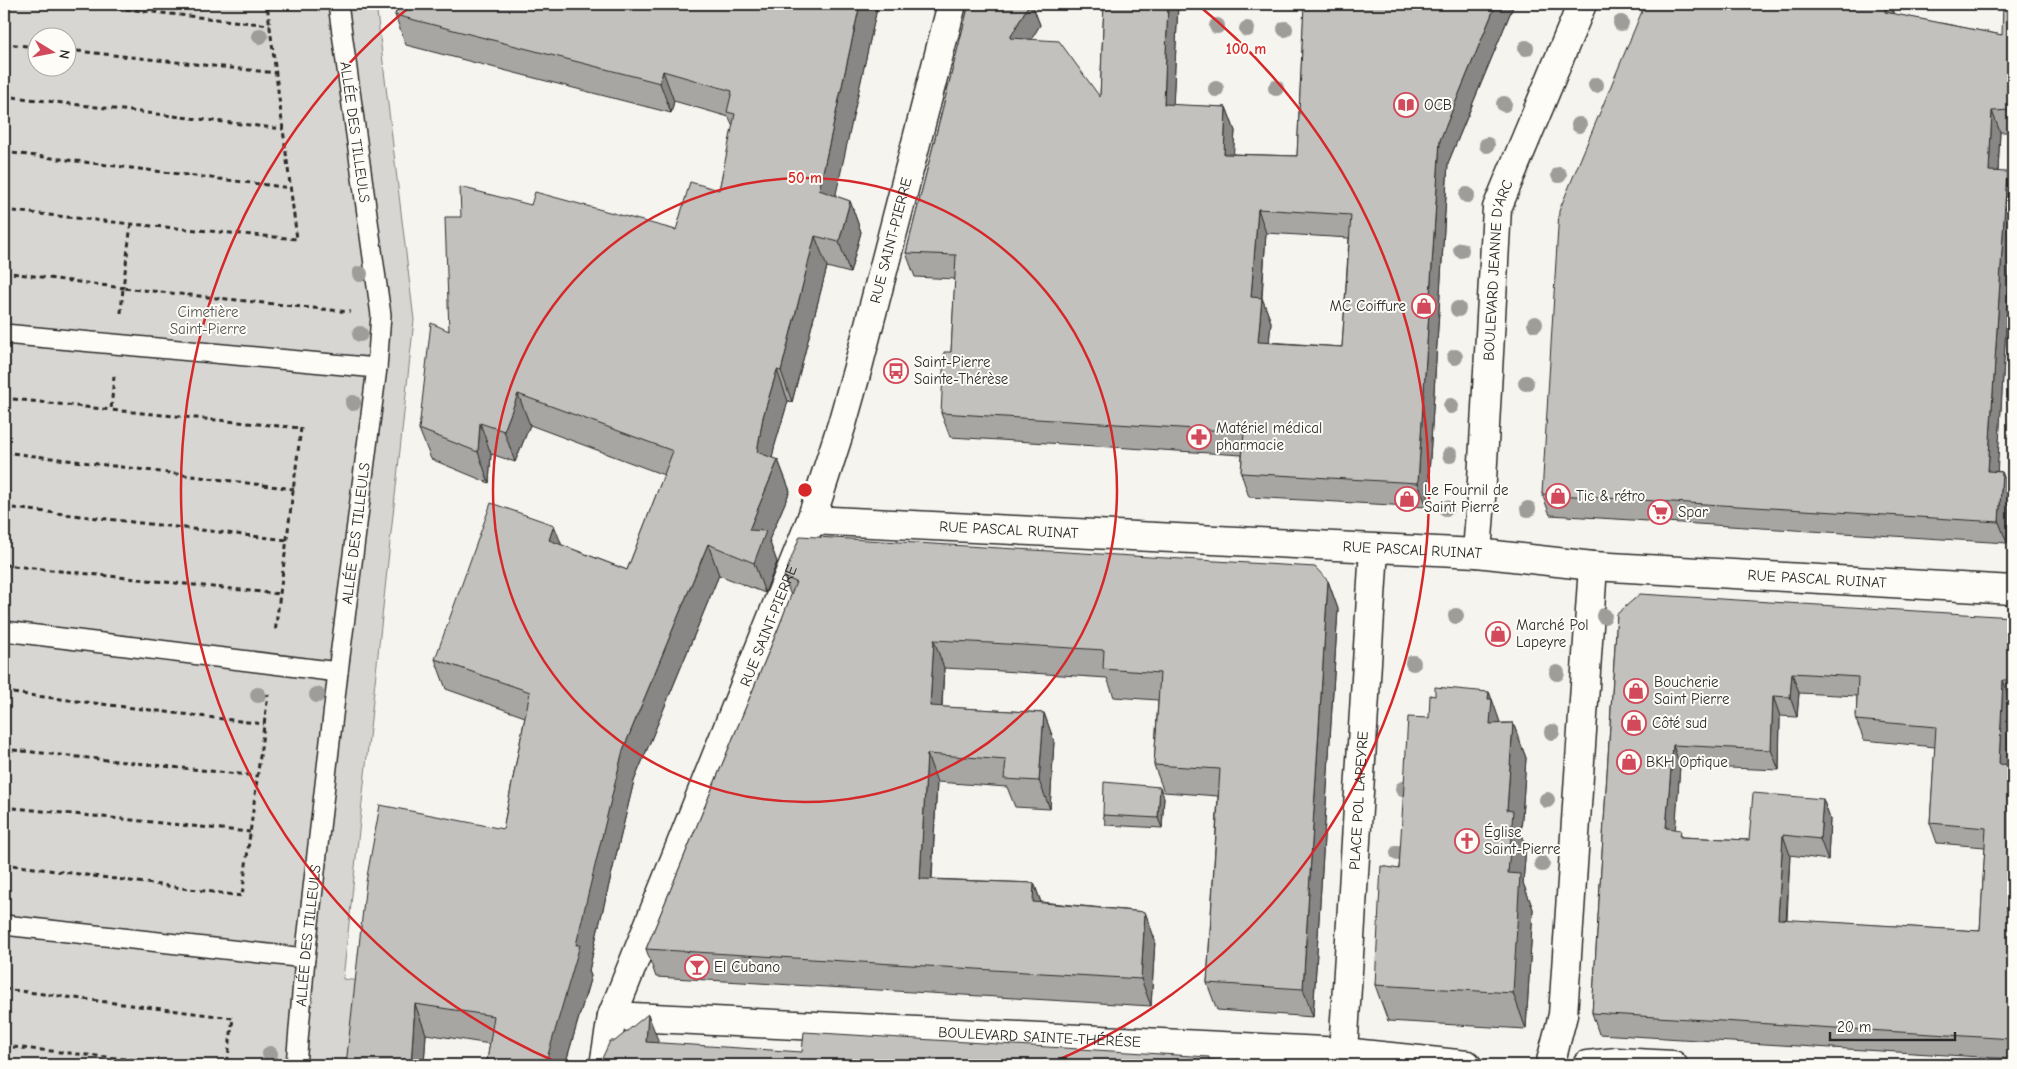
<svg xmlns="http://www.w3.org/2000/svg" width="2017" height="1069" viewBox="0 0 2017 1069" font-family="'Comic Neue',sans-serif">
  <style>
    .green { fill: #d7d6d2; stroke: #81807e; fill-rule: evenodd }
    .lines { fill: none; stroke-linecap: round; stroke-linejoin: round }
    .service-casing { stroke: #2b2b2b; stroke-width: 22 }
    .minor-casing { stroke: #2b2b2b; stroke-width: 31 }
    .tertiary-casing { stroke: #2b2b2b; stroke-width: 31 }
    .secondary-casing { stroke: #2b2b2b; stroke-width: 31 }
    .path { stroke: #2b2b2b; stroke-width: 3; stroke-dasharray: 5 4; stroke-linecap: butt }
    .service { stroke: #fdfcf7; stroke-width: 19 }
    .minor { stroke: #fdfcf7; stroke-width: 28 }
    .tertiary { stroke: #fdfcf7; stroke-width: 28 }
    .secondary { stroke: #fdfcf7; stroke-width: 28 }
    .tram { stroke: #2b2b2b; stroke-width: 1 }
    .tree { fill: #9e9d9a }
    .wall { fill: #a7a6a3; stroke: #2b2b2b; fill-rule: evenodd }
    .shaded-wall { fill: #888785; stroke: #2b2b2b }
    .building { fill: #c2c1be; stroke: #2b2b2b; fill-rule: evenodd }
    .ring { fill: none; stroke: #d62828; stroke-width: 2.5 }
    .labels { text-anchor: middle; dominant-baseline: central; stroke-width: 4; stroke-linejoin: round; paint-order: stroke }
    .poi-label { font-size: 15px; fill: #2b2b2b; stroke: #fdfcf7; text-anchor: start }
    .street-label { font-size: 15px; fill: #2b2b2b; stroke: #fdfcf7 }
    .park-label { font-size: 15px; fill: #565655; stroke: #fdfcf7 }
    .centre { fill: #d62828; stroke: #fdfcf7; stroke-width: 2.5 }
    .ring-label { font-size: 15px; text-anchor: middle; font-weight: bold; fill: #d62828; stroke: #fdfcf7; stroke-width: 4; stroke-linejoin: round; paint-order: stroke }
  </style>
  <rect width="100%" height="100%" fill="#f5f4ef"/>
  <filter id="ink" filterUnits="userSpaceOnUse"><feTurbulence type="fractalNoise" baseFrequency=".02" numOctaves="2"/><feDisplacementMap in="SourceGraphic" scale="10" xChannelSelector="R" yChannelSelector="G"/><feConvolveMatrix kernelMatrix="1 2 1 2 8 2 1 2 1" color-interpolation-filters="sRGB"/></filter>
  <g filter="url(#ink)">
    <!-- green -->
    <path class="green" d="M4,4H376L414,320L343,979L370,982L360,1065H4ZM38,38H68V68H38Z"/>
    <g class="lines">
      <defs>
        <g id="service">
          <polyline points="4,334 377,368"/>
          <polyline points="4,631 338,672"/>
          <polyline points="4,925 305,958"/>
          <path id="s1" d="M296,1065L305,958L338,672L377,368L381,315L338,4"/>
        </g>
        <g id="minor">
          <path id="s2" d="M1477,553L1481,498L1497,208L1582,4"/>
          <path id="s3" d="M612,1016L1343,1052L1467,1065"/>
          <path id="s4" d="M1343,1052L1374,549"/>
          <polyline points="1550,1065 1563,1015 1593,566"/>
          <polyline points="1587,1065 1617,1062 1673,1065"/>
        </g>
        <g id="tertiary">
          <path id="s5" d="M811,520L1477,553L1593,566L2013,590"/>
        </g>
        <g id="secondary">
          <path id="s6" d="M604,1065L612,1016L811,520L842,424L858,367L952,4"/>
        </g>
      </defs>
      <!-- service casing -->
      <use href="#service" class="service-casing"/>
      <!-- minor casing -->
      <use href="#minor" class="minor-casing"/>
      <!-- tertiary casing -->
      <use href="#tertiary" class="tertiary-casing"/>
      <!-- secondary casing -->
      <use href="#secondary" class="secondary-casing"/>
      <!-- path -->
      <g class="path">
        <polyline points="81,4 270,25"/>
        <polyline points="4,44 38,47"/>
        <polyline points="68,50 276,73"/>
        <polyline points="4,96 283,129"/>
        <polyline points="4,152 291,188"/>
        <polyline points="4,210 131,224 297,239 267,4"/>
        <polyline points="4,272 123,288 131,224"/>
        <polyline points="121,313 123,288 350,312"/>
        <polyline points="114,376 111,410 301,428 275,633"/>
        <polyline points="4,398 111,410"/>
        <polyline points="4,452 294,489"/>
        <polyline points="4,507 287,540"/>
        <polyline points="4,565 280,594"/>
        <polyline points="4,692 264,724"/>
        <polyline points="4,749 257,776"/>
        <polyline points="4,807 250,832"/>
        <polyline points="4,864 242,896 268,694"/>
        <polyline points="4,989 233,1018 227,1065"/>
        <polyline points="4,1046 181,1065"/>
      </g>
      <!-- service -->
      <use href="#service" class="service"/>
      <!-- minor -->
      <use href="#minor" class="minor"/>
      <!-- tertiary -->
      <use href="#tertiary" class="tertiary"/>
      <!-- secondary -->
      <use href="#secondary" class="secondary"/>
      <!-- tram -->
      <polyline class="tram" points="1587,1065 1617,1062 1673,1065"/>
    </g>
    <!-- trees -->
    <g class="tree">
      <circle cx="1621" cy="23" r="8"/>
      <circle cx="1217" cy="26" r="8"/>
      <circle cx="1247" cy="29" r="8"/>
      <circle cx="1285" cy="29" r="8"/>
      <circle cx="260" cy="36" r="8"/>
      <circle cx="1526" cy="48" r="8"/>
      <circle cx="1596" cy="85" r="8"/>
      <circle cx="1276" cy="88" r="8"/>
      <circle cx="1216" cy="89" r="8"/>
      <circle cx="1504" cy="104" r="8"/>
      <circle cx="1579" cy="125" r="8"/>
      <circle cx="1487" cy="145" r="8"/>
      <circle cx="1559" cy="175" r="8"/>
      <circle cx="1467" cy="195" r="8"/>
      <circle cx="1461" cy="250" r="8"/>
      <circle cx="360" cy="274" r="8"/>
      <circle cx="1458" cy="309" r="8"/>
      <circle cx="1535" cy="324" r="8"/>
      <circle cx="360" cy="334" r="8"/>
      <circle cx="1455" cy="357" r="8"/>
      <circle cx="1526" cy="383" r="8"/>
      <circle cx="353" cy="403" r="8"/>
      <circle cx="1451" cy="406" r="8"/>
      <circle cx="1450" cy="455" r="8"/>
      <circle cx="1446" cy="508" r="8"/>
      <circle cx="1528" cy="509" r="8"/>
      <circle cx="1456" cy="616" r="8"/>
      <circle cx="1604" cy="616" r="8"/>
      <circle cx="1413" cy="663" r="8"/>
      <circle cx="1557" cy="673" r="8"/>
      <circle cx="258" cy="695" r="8"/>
      <circle cx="317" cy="695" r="8"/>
      <circle cx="1552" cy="732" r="8"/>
      <circle cx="1403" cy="789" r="8"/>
      <circle cx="1547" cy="800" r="8"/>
      <circle cx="1398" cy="853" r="8"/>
      <circle cx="1542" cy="864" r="8"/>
      <circle cx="270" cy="1054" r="8"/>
    </g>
    <!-- wall -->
    <g class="wall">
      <polygon points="398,4 878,4 835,196 850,201 861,232 850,273 827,267 792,402 788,401 774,448 772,458 778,460 790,491 769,540 777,562 765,593 719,575 634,781 596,938 589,971 591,976 565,1065 489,1065 487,1061 490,1044 426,1034 424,1065 346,1065 503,829 525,717 446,689 435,659 562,545 627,570 664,475 530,425 515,462 491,454 489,483 431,459 419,429 449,331 461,217 531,205 676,230 719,190 733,127 729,117 674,101 671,113 406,45 395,15"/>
      <path d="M969,4H1032L1040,25L1031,39L1100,97L1104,4H1205V5L1178,4L1173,105L1226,107L1235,131L1233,154L1297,156L1304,8L1286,7L1285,4H1514L1448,163L1427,507L1249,497L1241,473L1242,455L950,437L941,413L951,352L955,279L915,277L906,253ZM1266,233L1349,238L1342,347L1269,342L1271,322L1262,298Z"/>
      <polygon points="1645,4 1893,4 1893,14 2002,35 2013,4 2013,132 2000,132 1998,171 2013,214 1997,471 2002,472 2010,493 2007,543 1550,515 1542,494"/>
      <polygon points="784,577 1328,581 1338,609 1313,1017 1217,1010 1207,983 1218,796 1164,792 1154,765 1158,700 1114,697 1107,678 1001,671 944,668 942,707 1044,713 1054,741 1050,809 1015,807 1007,787 937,782 932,879 1034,883 1041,902 1145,912 1155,940 1151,1006 656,977 646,949 778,629 791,596"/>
      <path d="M1617,614L2013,617V700H2010L2007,764L2013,765V1059L1599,1034L1592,1013ZM1799,693L1857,696L1856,720L1864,740L1935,747L1930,823L1937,843L1985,847L1980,931L1787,920L1790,855L1828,860L1830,819L1823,799L1749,840L1683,837L1675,829L1680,766L1779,770L1780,716L1797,717Z"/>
      <polygon points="1489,692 1500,723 1513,723 1526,758 1521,832 1526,846 1523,883 1533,909 1526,1029 1388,1021 1375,985 1429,718 1435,696"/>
      <polygon points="1164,797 1162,828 1106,825 1103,815"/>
    </g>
    <!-- shaded-wall -->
    <g class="shaded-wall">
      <polygon points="860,4 878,4 830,221 819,190"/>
      <polygon points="1029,4 1032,4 1040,25 1018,62 1010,38"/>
      <polygon points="1168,4 1178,4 1172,128 1164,104"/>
      <polygon points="1496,4 1514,4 1448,163 1427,507 1418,483 1440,140"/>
      <polygon points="1885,4 1893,4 1892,33 1885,12"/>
      <polygon points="663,71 674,101 671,113 660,83"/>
      <polygon points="1226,107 1235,131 1232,177 1224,154"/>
      <polygon points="1992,111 2000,132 1997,192 1989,171"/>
      <polygon points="2007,172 2013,190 2013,214 1996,492 1988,471"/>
      <polygon points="850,201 861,232 850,273 839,242"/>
      <polygon points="1258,209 1266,233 1260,321 1251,297"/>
      <polygon points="815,236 827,267 792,402 781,371"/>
      <polygon points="1262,298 1271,322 1267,366 1258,342"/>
      <polygon points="777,370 788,401 774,448 768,483 757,452 763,417"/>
      <polygon points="518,394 530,425 515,462 504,431"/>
      <polygon points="480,423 491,454 489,483 478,452"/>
      <polygon points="778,460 790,491 769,540 777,562 765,593 754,563 749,530"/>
      <polygon points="2002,472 2010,493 2007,543 1999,522"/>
      <polygon points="554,525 566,556 549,540"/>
      <polygon points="708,544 719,575 634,781 596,938 589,971 591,976 565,1065 545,1065 623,750"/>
      <polygon points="1328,581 1338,609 1313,1017 1303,989"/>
      <polygon points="934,640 944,668 940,734 930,706"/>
      <polygon points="1792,673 1799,693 1797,717 1790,697"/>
      <polygon points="2003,680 2010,700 2006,784 1999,764"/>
      <polygon points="1489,692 1492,700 1492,699 1504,734 1490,724 1488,699"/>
      <polygon points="1773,696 1780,716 1779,770 1771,750"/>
      <polygon points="1044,713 1054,741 1050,809 1039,781"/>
      <polygon points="1513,723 1526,758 1521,832 1526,846 1523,883 1533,909 1526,1029 1513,993 1508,873 1507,810"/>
      <polygon points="1673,745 1680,766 1674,849 1666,828"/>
      <polygon points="927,754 937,782 930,906 920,879"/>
      <polygon points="1160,787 1164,797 1162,828 1158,818"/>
      <polygon points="1823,799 1830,819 1828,860 1820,839"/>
      <polygon points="1783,835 1790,855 1785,939 1778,919"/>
      <polygon points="1034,883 1044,911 1033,902"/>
      <polygon points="1145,912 1155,940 1151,1006 1141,979"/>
      <polygon points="415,1004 426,1034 424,1065 411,1065"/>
      <polygon points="648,1014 658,1040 656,1065 646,1042"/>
    </g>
    <!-- building -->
    <g class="building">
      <polygon points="398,4 860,4 819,190 850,201 839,242 815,236 781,371 777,370 763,417 757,452 778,460 749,530 766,531 754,563 708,544 623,750 585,907 576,945 580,945 545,1065 521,1065 487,1061 494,1016 415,1004 411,1065 346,1065 366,882 380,805 503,829 530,692 435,659 491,503 554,525 549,540 627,570 673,451 518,394 504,431 480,423 478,452 419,429 431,323 449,331 445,217 461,217 460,187 531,205 535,192 676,230 690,182 719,190 735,114 727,112 732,91 663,71 660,83 395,15"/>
      <path d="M969,4H1029L1010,38L1059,41L1100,97L1104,4H1168L1164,104L1226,107L1224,154L1297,156L1304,4H1496L1440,140L1418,483L1241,473L1244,432L941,413L944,352H951L956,255L906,253ZM1258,209L1351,215L1342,347L1258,342L1262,298L1251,297Z"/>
      <polygon points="1645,4 1885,4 1885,12 2002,35 2003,4 2013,4 2013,110 1992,111 1989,171 2007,172 1988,471 2002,472 1999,522 1542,494 1559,211"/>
      <polygon points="800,536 1315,567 1328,581 1303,989 1207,983 1220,769 1154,765 1160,673 1103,669 1104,650 990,643 934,640 930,706 1044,713 1039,781 1004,779 1006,760 927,754 920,879 1034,883 1033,902 1145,912 1141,979 646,949 778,629 796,582 784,577"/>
      <path d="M1640,594L2013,617V680H2003L1999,764L2013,765V1039L1592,1013L1617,614ZM1792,673L1858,677L1856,720L1936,727L1930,823L1986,828L1980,931L1778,919L1783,835L1820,839L1823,799L1753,793L1749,840L1680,837L1681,830L1666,828L1673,745L1771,750L1773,696L1790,697Z"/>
      <polygon points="1435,687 1489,692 1488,699 1492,699 1490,724 1513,723 1507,810 1513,811 1508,873 1520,874 1513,993 1375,985 1381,866 1399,869 1408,717 1429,718 1430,695 1435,696"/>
      <polygon points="1104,782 1160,787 1158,818 1103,815"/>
      <polygon points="648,1014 646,1042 802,1052 804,1032 1209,1057 1209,1060 1295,1065 599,1065 610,1041 615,1041"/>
    </g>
  </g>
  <!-- distance rings -->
  <g class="ring">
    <circle cx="805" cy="490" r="312"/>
    <path d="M561 1064A624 624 0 0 1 412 5M1198 5A624 624 0 0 1 1049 1064"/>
  </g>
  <!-- icons -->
  <defs>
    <symbol id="library-ring" viewBox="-11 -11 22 22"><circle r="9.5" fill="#fdfcf7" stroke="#d1495b" stroke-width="1.5"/><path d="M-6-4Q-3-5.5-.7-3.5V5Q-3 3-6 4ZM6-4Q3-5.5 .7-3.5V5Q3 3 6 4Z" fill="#d1495b"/></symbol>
    <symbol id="shop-ring" viewBox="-11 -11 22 22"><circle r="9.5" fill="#fdfcf7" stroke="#d1495b" stroke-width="1.5"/><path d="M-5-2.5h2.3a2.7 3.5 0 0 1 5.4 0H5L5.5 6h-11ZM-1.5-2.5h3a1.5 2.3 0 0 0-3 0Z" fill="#d1495b"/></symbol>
    <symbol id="bus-ring" viewBox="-11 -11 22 22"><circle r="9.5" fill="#fdfcf7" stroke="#d1495b" stroke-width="1.5"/><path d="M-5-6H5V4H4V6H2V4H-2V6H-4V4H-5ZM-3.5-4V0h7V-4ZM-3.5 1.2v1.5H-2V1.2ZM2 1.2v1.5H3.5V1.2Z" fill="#d1495b"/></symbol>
    <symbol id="pharmacy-ring" viewBox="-11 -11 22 22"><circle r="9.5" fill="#fdfcf7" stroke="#d1495b" stroke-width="1.5"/><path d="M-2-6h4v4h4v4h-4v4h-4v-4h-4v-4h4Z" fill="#d1495b"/></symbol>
    <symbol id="supermarket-ring" viewBox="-11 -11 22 22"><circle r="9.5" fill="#fdfcf7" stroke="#d1495b" stroke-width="1.5"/><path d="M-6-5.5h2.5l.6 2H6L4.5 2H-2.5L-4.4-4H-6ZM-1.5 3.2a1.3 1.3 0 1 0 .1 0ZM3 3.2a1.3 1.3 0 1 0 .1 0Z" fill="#d1495b"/></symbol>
    <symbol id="church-ring" viewBox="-11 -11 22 22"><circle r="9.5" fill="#fdfcf7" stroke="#d1495b" stroke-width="1.5"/><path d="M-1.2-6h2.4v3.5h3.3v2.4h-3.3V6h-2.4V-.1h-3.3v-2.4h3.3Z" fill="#d1495b"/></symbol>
    <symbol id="bar-ring" viewBox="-11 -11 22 22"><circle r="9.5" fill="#fdfcf7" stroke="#d1495b" stroke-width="1.5"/><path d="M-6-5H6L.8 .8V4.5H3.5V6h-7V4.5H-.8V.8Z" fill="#d1495b"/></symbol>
  </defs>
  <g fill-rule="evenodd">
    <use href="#library-ring" x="1392" y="91" width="28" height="28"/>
    <use href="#shop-ring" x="1410" y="292" width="28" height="28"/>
    <use href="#bus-ring" x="882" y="357" width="28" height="28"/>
    <use href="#pharmacy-ring" x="1185" y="423" width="28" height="28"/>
    <use href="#shop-ring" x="1544" y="482" width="28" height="28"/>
    <use href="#shop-ring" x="1393" y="485" width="28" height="28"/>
    <use href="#supermarket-ring" x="1646" y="498" width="28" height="28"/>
    <use href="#shop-ring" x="1484" y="620" width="28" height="28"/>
    <use href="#shop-ring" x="1622" y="677" width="28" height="28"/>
    <use href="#shop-ring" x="1620" y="709" width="28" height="28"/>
    <use href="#shop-ring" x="1615" y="748" width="28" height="28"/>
    <use href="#church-ring" x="1453" y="827" width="28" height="28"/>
    <use href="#bar-ring" x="683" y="953" width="28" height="28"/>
  </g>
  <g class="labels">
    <!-- poi labels -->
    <g class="poi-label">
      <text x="1424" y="105">OCB</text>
      <text x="1406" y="306" text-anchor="end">MC Coiffure</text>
      <text x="914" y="362">Saint-Pierre<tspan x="914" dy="17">Sainte-Thérèse</tspan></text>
      <text x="1216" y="428">Matériel médical<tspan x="1216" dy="17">pharmacie</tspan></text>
      <text x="1424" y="490">Le Fournil de<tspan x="1424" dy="17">Saint Pierre</tspan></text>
      <text x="1576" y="496">Tic &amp; rétro</text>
      <text x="1678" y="512">Spar</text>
      <text x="1516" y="625">Marché Pol<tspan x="1516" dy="17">Lapeyre</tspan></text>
      <text x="1654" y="682">Boucherie<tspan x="1654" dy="17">Saint Pierre</tspan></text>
      <text x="1652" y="723">Côté sud</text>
      <text x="1646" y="762">BKH Optique</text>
      <text x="1484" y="832">Église<tspan x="1484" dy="17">Saint-Pierre</tspan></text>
      <text x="714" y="967">El Cubano</text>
    </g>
    <!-- street labels -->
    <g class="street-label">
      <text transform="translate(355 132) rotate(82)">ALLÉE DES TILLEULS</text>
      <text stroke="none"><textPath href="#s6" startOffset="875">RUE SAINT-PIERRE</textPath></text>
      <text stroke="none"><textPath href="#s2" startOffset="284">BOULEVARD JEANNE D'ARC</textPath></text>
      <text stroke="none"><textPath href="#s5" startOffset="198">RUE PASCAL RUINAT</textPath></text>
      <text stroke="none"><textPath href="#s1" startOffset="535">ALLÉE DES TILLEULS</textPath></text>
      <text stroke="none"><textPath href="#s5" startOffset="602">RUE PASCAL RUINAT</textPath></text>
      <text stroke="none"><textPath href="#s5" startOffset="1008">RUE PASCAL RUINAT</textPath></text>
      <text stroke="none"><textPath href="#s6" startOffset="470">RUE SAINT-PIERRE</textPath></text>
      <text stroke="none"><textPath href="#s4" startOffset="252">PLACE POL LAPEYRE</textPath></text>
      <text stroke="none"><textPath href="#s1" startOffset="130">ALLÉE DES TILLEULS</textPath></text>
      <text stroke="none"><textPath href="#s3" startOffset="428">BOULEVARD SAINTE-THÉRÉSE</textPath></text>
    </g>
    <!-- park labels -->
    <g class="park-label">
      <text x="208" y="312">Cimetière<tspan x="208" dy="17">Saint-Pierre</tspan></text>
    </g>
  </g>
  <circle cx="805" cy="490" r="8" class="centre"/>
  <g class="ring-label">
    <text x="1246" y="54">100 m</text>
    <text x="805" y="183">50 m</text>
  </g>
  <!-- margin -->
  <rect width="2017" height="1069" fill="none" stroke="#fdfcf7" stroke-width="20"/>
  <rect x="10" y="10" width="1997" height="1049" fill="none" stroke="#2b2b2b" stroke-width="2" filter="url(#ink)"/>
  <!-- north arrow -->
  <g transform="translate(52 52) rotate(100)"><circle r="24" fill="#fdfcf7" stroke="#a9a8a5"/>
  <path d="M0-4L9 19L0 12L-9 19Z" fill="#d1495b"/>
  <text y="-8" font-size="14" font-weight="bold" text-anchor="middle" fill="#2b2b2b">N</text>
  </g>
  <!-- scale -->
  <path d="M1830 1032v8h125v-8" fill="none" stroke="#2b2b2b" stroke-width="2.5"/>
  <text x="1837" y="1032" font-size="15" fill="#2b2b2b" stroke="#fdfcf7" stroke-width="4" paint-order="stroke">20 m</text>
</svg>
